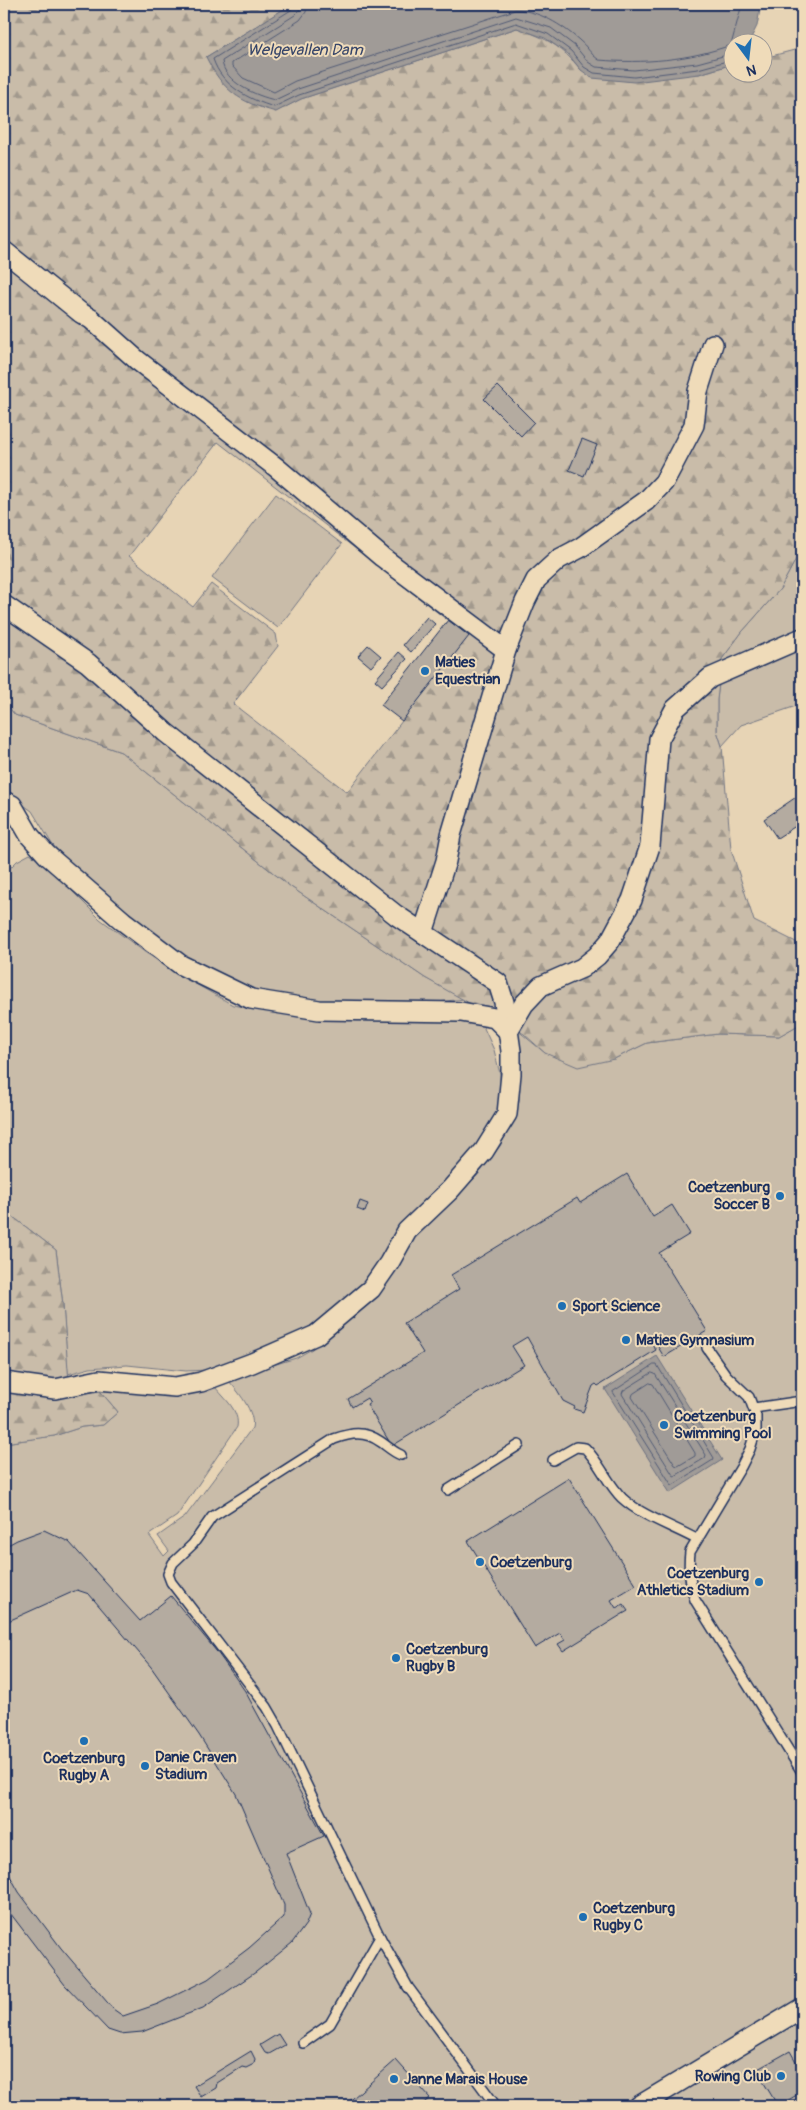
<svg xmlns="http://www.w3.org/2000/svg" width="806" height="2110" viewBox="0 0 806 2110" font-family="Pangolin,sans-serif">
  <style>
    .green { fill: #c9bca9; stroke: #727684 }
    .forest { fill: url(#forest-firs); stroke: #727684; fill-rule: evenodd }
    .water { fill: #a09b97; stroke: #6b7080 }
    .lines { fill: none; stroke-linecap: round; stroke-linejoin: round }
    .shore { stroke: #505a75; stroke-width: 1 }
    .building { fill: #b4aba0; stroke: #1b2f5e }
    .service-casing { stroke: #1b2f5e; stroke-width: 12 }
    .minor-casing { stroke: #1b2f5e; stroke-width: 22 }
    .service { stroke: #efdbb9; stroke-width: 9 }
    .minor { stroke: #efdbb9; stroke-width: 19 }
    .poi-dot { fill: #1f6fb2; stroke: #efdbb9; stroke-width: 2 }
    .labels { text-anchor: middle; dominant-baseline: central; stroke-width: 4; stroke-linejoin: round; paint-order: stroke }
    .poi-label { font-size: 15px; font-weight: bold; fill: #1b2f5e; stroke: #efdbb9; text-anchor: start }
    .water-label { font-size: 16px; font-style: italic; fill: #364569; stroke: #efdbb9 }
  </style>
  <defs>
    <pattern id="forest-firs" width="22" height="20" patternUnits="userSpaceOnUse" patternTransform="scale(1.25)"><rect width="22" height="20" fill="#c9bca9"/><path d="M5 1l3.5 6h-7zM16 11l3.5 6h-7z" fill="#a2998d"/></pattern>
  </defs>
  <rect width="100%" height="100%" fill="#e7d4b5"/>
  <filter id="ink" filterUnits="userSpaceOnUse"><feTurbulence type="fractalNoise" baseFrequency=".02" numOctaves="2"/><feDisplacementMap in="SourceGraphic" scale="10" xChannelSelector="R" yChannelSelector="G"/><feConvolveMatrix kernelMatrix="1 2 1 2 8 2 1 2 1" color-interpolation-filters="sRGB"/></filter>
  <g filter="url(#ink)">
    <!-- green -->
    <g class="green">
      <polygon points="276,494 342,544 278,628 212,578"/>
      <polygon points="802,548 802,704 741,725 722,746 717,731 717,699 722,659 742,632 780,589"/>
      <polygon points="4,701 15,715 121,752 291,887 425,978 465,999 427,1003 336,1002 272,998 197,966 146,932 88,881 52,844 32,811 4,791"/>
      <polygon points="30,854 47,866 100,919 146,953 194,983 233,1005 274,1012 457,1018 483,1026 494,1050 500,1074 501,1097 497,1117 482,1145 400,1224 392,1249 375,1271 332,1311 294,1337 207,1370 186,1371 127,1365 90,1368 68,1374 63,1305 56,1250 4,1210 4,874 17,861"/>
      <path d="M802,1023V2106H4V1443L54,1436L82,1427L103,1425L118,1412L100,1391C112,1391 124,1389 136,1389C164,1390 187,1398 215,1387C225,1399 240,1411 237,1427L177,1516L149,1535L164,1556L169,1551L158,1536L185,1517L252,1428C256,1412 237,1390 227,1379L296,1358L312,1349L329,1335L410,1237L477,1176L500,1146L510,1127L519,1102L520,1061L516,1029L545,1053L614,1059L647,1043L718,1034L779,1036Z"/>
    </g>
    <!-- forest -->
    <g class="forest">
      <path d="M4,4H292L206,57L275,112L301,99L517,28C548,39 560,45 581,70L699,74L733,64L734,72H764V58L802,48V548L780,589L742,632L722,659L717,700V731L722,746L731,849L754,921L802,945V1023L779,1036L718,1034L647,1043L614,1059L578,1067L545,1053L524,1034L425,978L291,887L121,752L15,715L4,701ZM218,442L468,636L347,792L233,704L278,646L276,634L211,584L193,607L129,556Z"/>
      <polygon points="4,1210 56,1250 63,1305 70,1395 100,1391 118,1412 103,1425 82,1427 54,1436 4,1443"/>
    </g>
    <!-- water -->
    <g class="water">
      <path d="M292,4H761L757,26L749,42H734L733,64L699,74L634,82L592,78L581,70L568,54L545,38L517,28L301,99L276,112C239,102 223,91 206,57Z"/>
      <polygon points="657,1356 722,1460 670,1493 605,1389"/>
    </g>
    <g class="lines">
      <!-- shore -->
      <g class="shore">
        <path d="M294,4L291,10L213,59C222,86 248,99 274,107L299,95L516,23L548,34L571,51L584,67L594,73L634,77L698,69L734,59"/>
        <path d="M300,4L299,11L295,15L222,61C224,82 256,96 275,100L298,89L516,17L551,28L575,46L588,62L596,67L634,70L697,63L734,53"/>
        <path d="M307,4L306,12L300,20L232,63V66L243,78L274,92L295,81L515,10C538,10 562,25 579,40C587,46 591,55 599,60C643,64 689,60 731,45L742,4"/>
        <polygon points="654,1365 657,1365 714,1458 713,1460 673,1485 671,1484 613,1392"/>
        <polygon points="652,1373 655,1374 706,1455 705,1458 675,1476 673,1475 622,1394 623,1391"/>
        <polygon points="650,1383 653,1384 695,1453 695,1456 678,1466 675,1465 632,1397 633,1394"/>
      </g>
    </g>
    <!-- building -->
    <g class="building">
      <polygon points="498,386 534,422 521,436 484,399"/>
      <polygon points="582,439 597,445 584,476 569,470"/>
      <polygon points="427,617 435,624 411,652 403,645"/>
      <polygon points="448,620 469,636 402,721 381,705"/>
      <polygon points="368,645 381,656 371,667 358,656"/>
      <polygon points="399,652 407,659 382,686 375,680"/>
      <polygon points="802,793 802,822 777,838 764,819"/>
      <polygon points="627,1174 653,1217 672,1205 690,1234 659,1253 707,1331 664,1357 655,1342 652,1344 656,1350 598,1386 596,1384 593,1386 583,1412 574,1409 575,1407 563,1401 527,1337 512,1346 524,1365 392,1446 367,1405 370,1403 367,1398 352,1407 348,1399 423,1353 404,1323 459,1289 451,1275 577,1198 580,1203"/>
      <polygon points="360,1201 368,1204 365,1212 357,1209"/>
      <polygon points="569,1478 636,1585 611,1600 616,1608 623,1604 628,1611 621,1615 563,1651 558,1644 565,1640 560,1633 535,1648 468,1541"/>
      <polygon points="44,1530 69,1542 140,1621 171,1596 217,1652 245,1691 324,1836 286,1853 310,1914 306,1924 292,1943 256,1972 203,2008 142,2032 120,2034 108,2030 65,1985 4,1905 4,1865 19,1892 61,1948 113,2009 123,2016 158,2004 208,1979 249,1948 284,1917 284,1905 236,1794 199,1735 151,1667 89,1594 77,1590 4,1623 4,1547 17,1540"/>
      <polygon points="278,2034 285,2045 269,2054 265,2053 260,2045"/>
      <polygon points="251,2051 255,2059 254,2064 246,2068 242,2067 217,2083 216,2088 201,2097 194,2086"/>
      <polygon points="790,2051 802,2072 802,2080 797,2083 802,2092 778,2106 756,2070"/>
      <polygon points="396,2060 430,2098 420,2106 344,2106"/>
    </g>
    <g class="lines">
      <defs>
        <g id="service">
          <path d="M707,1348L726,1375L749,1397L756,1416V1430L750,1449L741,1467L690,1552C688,1569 690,1584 695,1600L802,1772"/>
          <polyline points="754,1408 802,1401"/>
          <path d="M401,1455C393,1452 387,1446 381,1442C364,1430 351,1433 334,1439L212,1517L193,1544L173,1563L168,1574L171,1582L267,1707L278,1726L380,1937L408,1987L496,2106"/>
          <path d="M553,1460L576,1447L585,1448C600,1463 607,1483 622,1498C640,1515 674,1527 696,1539"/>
          <polyline points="448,1490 519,1445"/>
          <polyline points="303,2043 330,2024 380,1937"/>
        </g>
        <g id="minor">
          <polyline points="4,251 81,313 91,319 137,360 277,468 382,557 506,650"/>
          <polyline points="4,605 88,663 165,732 396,915 498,983 504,1002 511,1051 511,1074 507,1114 484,1151 450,1190 407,1231 389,1263 371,1289 316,1335 252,1363 201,1382 175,1387 99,1380 55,1389 4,1382"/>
          <polyline points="4,801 12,805 30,836 47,855 123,921 181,965 251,999 319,1010 461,1012 495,1018 508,1031"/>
          <polyline points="423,933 446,861 451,835 506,650 525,602 536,580 559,559 580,548 646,501 664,482 694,425 698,391 713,344"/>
          <polyline points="508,1031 524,1004 541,986 582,968 597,956 610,941 632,900 650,846 659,739 675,709 710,678 802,638"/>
          <polyline points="639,2106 802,2008"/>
        </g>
      </defs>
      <!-- service casing -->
      <use href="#service" class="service-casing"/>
      <!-- minor casing -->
      <use href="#minor" class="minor-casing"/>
      <!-- service -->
      <use href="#service" class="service"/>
      <!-- minor -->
      <use href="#minor" class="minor"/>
    </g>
  </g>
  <!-- markers -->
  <g class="poi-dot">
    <circle cx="425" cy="671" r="5"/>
    <circle cx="780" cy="1196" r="5"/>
    <circle cx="562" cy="1306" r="5"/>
    <circle cx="626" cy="1340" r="5"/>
    <circle cx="664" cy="1425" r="5"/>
    <circle cx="480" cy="1562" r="5"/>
    <circle cx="759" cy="1582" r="5"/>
    <circle cx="396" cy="1658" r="5"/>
    <circle cx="84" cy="1741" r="5"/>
    <circle cx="145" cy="1766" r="5"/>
    <circle cx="583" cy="1917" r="5"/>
    <circle cx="781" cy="2076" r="5"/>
    <circle cx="394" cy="2079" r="5"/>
  </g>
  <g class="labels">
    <!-- poi labels -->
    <g class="poi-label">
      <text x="435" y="662">Maties<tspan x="435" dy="17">Equestrian</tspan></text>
      <text x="770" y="1187" text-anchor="end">Coetzenburg<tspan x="770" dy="17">Soccer B</tspan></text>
      <text x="572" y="1306">Sport Science</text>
      <text x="636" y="1340">Maties Gymnasium</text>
      <text x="674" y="1416">Coetzenburg<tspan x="674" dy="17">Swimming Pool</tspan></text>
      <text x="490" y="1562">Coetzenburg</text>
      <text x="749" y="1573" text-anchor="end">Coetzenburg<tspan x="749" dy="17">Athletics Stadium</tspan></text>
      <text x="406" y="1649">Coetzenburg<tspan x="406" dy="17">Rugby B</tspan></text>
      <text x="155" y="1757">Danie Craven<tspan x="155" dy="17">Stadium</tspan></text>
      <text x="84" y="1758" text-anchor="middle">Coetzenburg<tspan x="84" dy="17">Rugby A</tspan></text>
      <text x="593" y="1908">Coetzenburg<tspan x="593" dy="17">Rugby C</tspan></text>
      <text x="771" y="2076" text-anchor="end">Rowing Club</text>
      <text x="404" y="2079">Janne Marais House</text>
    </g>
    <!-- water labels -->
    <g class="water-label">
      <text x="305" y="50">Welgevallen Dam</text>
    </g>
  </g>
  <!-- margin -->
  <rect width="806" height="2110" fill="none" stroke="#efdbb9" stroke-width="20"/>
  <rect x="10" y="10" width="786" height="2090" fill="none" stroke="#1b2f5e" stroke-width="2" filter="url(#ink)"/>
  <!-- north arrow -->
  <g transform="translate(748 58) rotate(165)"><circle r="24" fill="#efdbb9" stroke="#9a9695"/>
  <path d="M0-4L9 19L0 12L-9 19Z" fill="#1f6fb2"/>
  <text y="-8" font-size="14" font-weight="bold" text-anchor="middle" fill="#1b2f5e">N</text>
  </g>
</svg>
